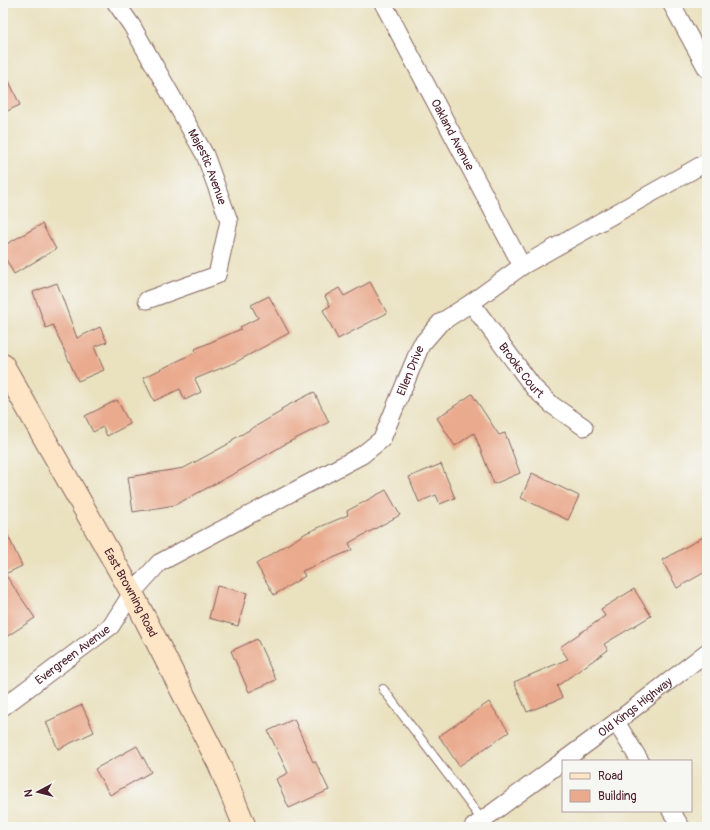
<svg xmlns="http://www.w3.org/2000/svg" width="710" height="830" viewBox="0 0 710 830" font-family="Pangolin,sans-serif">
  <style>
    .building { fill: #eaaa8e }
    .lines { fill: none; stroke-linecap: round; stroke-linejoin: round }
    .lane-casing { stroke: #82635f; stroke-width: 10 }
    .street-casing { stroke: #82635f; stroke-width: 19 }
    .secondary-casing { stroke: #82635f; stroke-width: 24 }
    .lane { stroke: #fff; stroke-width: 8 }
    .street { stroke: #fff; stroke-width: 17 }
    .secondary { stroke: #fde5c5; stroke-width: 22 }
    .labels { text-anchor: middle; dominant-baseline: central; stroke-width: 3; stroke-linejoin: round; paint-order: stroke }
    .street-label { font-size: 12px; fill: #4a1f2b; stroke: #f6f6f2 }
  </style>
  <rect width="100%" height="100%" fill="#f6f6f2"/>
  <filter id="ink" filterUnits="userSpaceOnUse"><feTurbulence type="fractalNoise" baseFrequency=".025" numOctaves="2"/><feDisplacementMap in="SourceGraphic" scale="8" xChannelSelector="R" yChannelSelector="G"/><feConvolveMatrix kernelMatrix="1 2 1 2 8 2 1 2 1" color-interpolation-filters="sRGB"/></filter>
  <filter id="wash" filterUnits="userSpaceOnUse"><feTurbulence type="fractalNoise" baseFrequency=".012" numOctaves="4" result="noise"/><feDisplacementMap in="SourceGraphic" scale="16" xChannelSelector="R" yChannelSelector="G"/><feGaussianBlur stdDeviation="0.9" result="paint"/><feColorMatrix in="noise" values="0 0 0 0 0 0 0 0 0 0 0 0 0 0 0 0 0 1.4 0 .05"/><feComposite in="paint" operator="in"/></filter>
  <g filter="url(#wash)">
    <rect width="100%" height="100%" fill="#eae1bf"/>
    <g id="blocks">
      <!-- building -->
      <g class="building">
        <polygon points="3,68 20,105 3,113"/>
        <polygon points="42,224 56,249 14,274 3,254 3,246"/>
        <polygon points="370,282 387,313 338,339 323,310 330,306 325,296 339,288 344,296"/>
        <polygon points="57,283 77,338 100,327 107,342 94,347 104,370 78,381 53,325 46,328 33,292"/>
        <polygon points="269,296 289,333 236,362 195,379 201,392 185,400 180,389 154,401 143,378 196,352 195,349 241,329 240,327 258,318 251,305"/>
        <polygon points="314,392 329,422 287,443 241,470 175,505 133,512 128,477 184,468 232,442 232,440 282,411 281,409"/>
        <polygon points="472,394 499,435 505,433 520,473 494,484 474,433 455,446 437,418"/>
        <polygon points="117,400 130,424 107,436 103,427 93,432 85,416"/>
        <polygon points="441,464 455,498 440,504 436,495 419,502 409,477"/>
        <polygon points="532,473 579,496 568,520 521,498"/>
        <polygon points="386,490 400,515 349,543 352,550 302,571 305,576 274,595 256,564 306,533 348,515 347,511"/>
        <polygon points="3,525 22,566 5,574 35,618 3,639"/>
        <polygon points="707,535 707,571 677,588 662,560"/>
        <polygon points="217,586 247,593 238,626 209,618"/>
        <polygon points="634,589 651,616 604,644 608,650 557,686 562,698 527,712 514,682 568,659 560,647 605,616 601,609"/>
        <polygon points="257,639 276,680 249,692 231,651"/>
        <polygon points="489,702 509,732 459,766 439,736"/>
        <polygon points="82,705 94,732 58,749 46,722"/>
        <polygon points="294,719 313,762 315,761 329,790 289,808 276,779 288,773 268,731"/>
        <polygon points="137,746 151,772 110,795 95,769"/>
      </g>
    </g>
  </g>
  <g filter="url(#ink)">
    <use href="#blocks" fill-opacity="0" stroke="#82635f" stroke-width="1"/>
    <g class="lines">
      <defs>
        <polyline id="lane" points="383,689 482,820"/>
        <g id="street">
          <path id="s1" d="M116,3L132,26L205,155L229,221L217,275L147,300"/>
          <path id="s2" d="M383,3L522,266"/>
          <polyline points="671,3 707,69"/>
          <path id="s3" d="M471,303L534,388L552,405L584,427"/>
          <path id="s4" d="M3,707L111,626L132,593L159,563L362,455L382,439L421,345L440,323L471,303L522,266L707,162"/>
          <polyline points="616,722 640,761"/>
          <path id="s5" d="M563,761L616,722L707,652"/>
          <polyline points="671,811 681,827"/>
          <polyline points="473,827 563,761"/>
        </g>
        <g id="secondary">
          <path id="s6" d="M3,365L132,593L219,764L245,827"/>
        </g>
      </defs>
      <!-- lane casing -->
      <use href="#lane" class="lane-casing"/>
      <!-- street casing -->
      <use href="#street" class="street-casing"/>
      <!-- secondary casing -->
      <use href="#secondary" class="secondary-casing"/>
      <!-- lane -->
      <use href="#lane" class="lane"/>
      <!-- street -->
      <use href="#street" class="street"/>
      <!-- secondary -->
      <use href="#secondary" class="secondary"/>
    </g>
  </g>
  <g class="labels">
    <!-- street labels -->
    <g class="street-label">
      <text stroke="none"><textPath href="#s2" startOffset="149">Oakland Avenue</textPath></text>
      <text stroke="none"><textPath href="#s1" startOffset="188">Majestic Avenue</textPath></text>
      <text stroke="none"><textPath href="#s3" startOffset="84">Brooks Court</textPath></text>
      <text stroke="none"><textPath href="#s4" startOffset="544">Ellen Drive</textPath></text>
      <text stroke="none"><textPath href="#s6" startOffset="261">East Browning Road</textPath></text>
      <text stroke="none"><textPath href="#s4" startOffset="87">Evergreen Avenue</textPath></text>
      <text stroke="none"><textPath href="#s5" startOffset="90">Old Kings Highway</textPath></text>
    </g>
  </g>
  <!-- margin -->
  <rect width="710" height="830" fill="none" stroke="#f6f6f2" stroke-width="16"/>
  <!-- legend -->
  <rect x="562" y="760" width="130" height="52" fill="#f6f6f2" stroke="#b1a0a2"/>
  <rect x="570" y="773" width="20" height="6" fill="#fde5c5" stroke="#b1a0a2"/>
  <text x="598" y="780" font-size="12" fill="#4a1f2b">Road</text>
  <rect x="570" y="790" width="20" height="12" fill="#eaaa8e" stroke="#b1a0a2"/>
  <text x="598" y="800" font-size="12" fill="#4a1f2b">Building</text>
  <!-- north arrow -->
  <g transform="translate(38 792) rotate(263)" stroke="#f6f6f2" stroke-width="3" paint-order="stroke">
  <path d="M0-3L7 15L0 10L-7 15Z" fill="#4a1f2b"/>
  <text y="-6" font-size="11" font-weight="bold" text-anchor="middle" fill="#4a1f2b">N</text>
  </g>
</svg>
